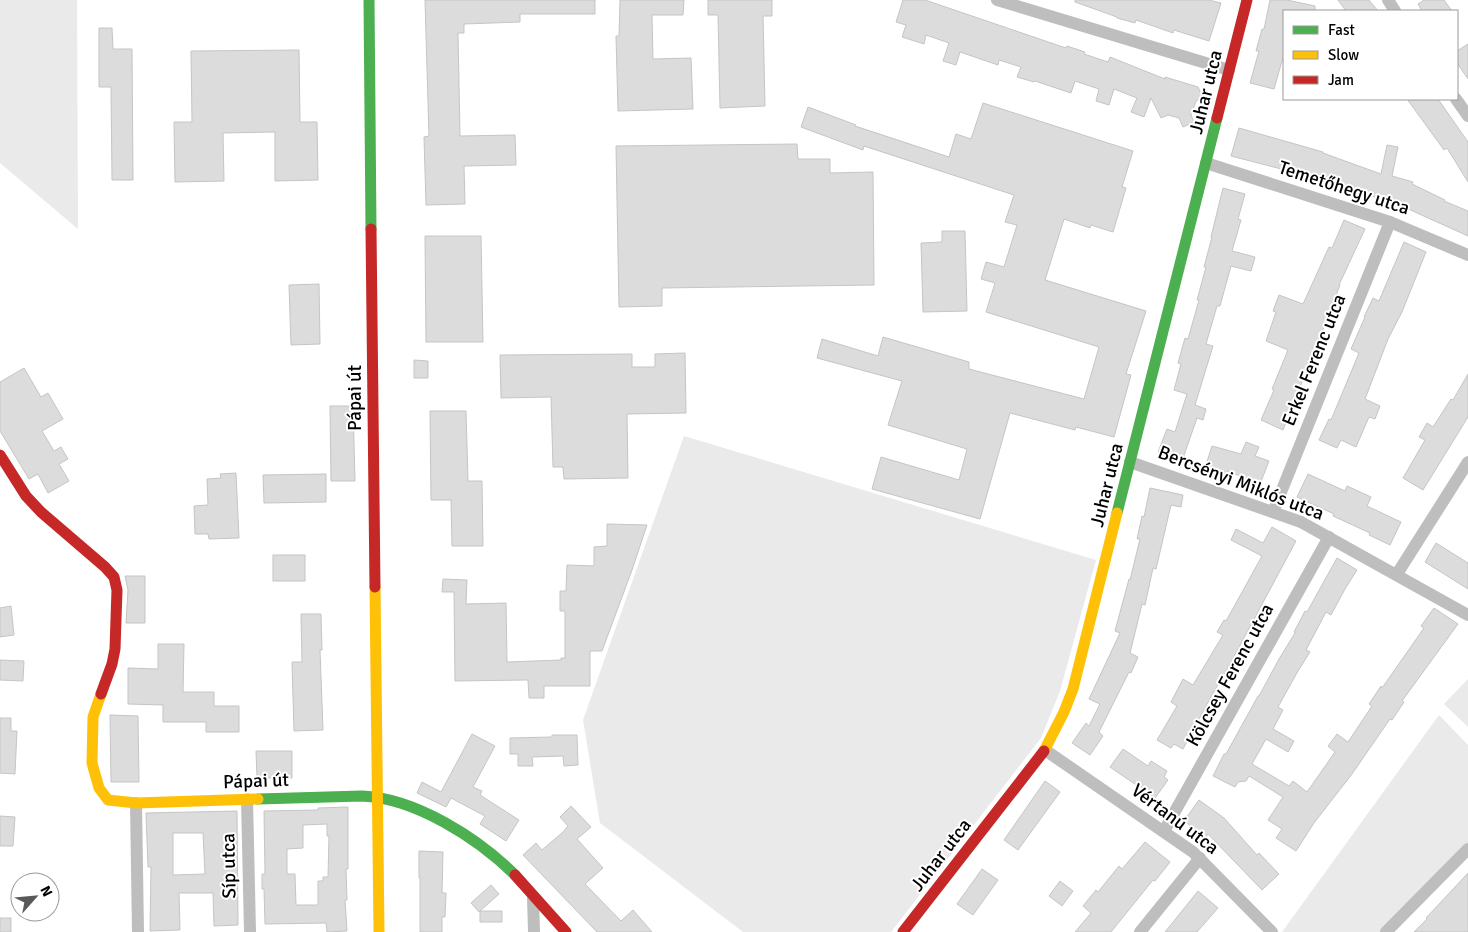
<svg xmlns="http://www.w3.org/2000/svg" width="1468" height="932" viewBox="0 0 1468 932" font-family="Signika,sans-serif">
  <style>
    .green { fill: #eaeaea }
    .building { fill: #dcdcdc; stroke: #c5c5c5; fill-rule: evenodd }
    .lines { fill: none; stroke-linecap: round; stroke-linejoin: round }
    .street { stroke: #bebebe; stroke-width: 12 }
    .fast { stroke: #4caf50; stroke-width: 11 }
    .slow { stroke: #ffc107; stroke-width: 11 }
    .jam { stroke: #c62828; stroke-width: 11 }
    .labels { text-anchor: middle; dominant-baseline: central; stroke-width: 4; stroke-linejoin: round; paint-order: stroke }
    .street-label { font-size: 19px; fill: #000; stroke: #fff }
  </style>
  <rect width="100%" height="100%" fill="#fff"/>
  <!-- green -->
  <g class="green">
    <polygon points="0,0 77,0 78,229 0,163"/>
    <polygon points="684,436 1096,560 1060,691 1041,738 891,932 743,932 600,823 583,720"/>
    <polygon points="1468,679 1468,727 1444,704"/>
    <polygon points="1439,715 1468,745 1468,843 1380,932 1282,932"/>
  </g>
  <!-- building -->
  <g class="building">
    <polygon points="425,0 595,0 595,14 520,14 520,22 464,24 464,33 458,33 460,136 515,135 516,165 464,166 465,204 426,205 424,137 429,136"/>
    <polygon points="620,0 684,0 683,15 652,15 653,59 691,58 693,109 618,111 616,36 619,36"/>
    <polygon points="708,0 772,0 772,16 763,16 765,106 720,108 718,15 708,15"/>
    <polygon points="903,0 925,0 1066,48 1067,46 1085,52 1084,54 1108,62 1110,57 1165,79 1165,77 1198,87 1203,98 1196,101 1191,115 1194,122 1183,127 1179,118 1168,115 1161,118 1151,98 1144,117 1131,112 1137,98 1114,89 1109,105 1096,101 1099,89 1075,81 1071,93 1035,81 1034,82 1017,77 1021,67 999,60 998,65 960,52 956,65 943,61 949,43 926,35 924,44 902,37 906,25 896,22"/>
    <polygon points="1075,0 1209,0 1221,3 1209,41 1174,30 1173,33 1136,20 1135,23 1117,18 1117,17 1075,2"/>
    <polygon points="1270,0 1287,0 1315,6 1315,11 1284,11 1284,54 1274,89 1250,83 1259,51 1256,51 1262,29 1264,29"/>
    <polygon points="1338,0 1369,0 1378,11 1346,11"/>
    <polygon points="1424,0 1444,0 1452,11 1422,11 1418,4"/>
    <polygon points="99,28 112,28 113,49 132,49 133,180 112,180 111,87 99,87"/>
    <polygon points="1468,44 1468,79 1457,63 1457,51"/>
    <polygon points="299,50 300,122 317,122 318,180 275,181 275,132 223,133 224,181 175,182 174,122 192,122 191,51"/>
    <polygon points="1407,99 1438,99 1468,142 1468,182 1447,148 1444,150"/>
    <polygon points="983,103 1133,151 1122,187 1126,188 1113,232 1091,225 1090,228 1064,219 1045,280 1146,311 1126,374 1131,375 1114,437 1076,427 1075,430 1010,413 980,519 872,489 881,457 959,480 967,449 888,425 902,381 817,358 822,339 878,356 883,337 969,362 969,369 1084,399 1099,347 986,312 995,283 981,279 986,262 1004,267 1017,225 1005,222 1014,195 864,146 863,150 801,127 808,107 856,125 855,126 949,157 956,134 971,139"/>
    <polygon points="1239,128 1323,152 1323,153 1381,174 1387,145 1398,147 1392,176 1413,182 1412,184 1445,200 1444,201 1468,211 1468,236 1406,208 1405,210 1383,204 1384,200 1316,178 1231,156"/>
    <polygon points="797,144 798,159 830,159 830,173 873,172 874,285 662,288 662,306 619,307 616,146"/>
    <polygon points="1223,188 1245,194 1238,219 1241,220 1232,251 1255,257 1251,271 1231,266 1220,306 1217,306 1206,344 1213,346 1195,405 1206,409 1203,420 1197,418 1182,461 1158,452 1167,429 1175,432 1187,394 1174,390 1181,364 1178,363 1185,338 1188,339 1199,300 1197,300 1206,267 1204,267 1212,237 1211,237"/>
    <polygon points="1344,220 1365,229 1339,285 1340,285 1317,345 1283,430 1261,420 1274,390 1272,389 1288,350 1266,341 1276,312 1273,311 1279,295 1303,304 1329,247 1332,248"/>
    <polygon points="942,231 965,231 967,311 923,312 921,243 942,242"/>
    <polygon points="425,236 481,236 483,342 426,342"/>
    <polygon points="1404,242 1426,252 1402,312 1388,339 1365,399 1380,406 1375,419 1369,417 1356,447 1341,440 1337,448 1319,440 1329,419 1331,420 1359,353 1351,349 1365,317 1364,317 1373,298 1379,301"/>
    <polygon points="319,284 320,344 291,345 289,285"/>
    <polygon points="685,353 686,413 627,414 628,478 564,479 563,467 553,467 551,397 501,398 500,355 632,354 632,367 655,367 655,354"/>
    <polygon points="414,360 428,361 428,378 414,378"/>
    <polygon points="24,368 41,397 48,393 63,419 42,431 54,451 61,447 68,459 59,464 69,481 48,493 38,474 29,479 0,431 0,382"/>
    <polygon points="1468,374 1468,417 1423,490 1403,478 1425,440 1419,437 1427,423 1433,427 1451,399 1453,400"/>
    <polygon points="330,406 353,406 355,481 331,481"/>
    <polygon points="430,411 466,411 468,481 482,481 483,546 452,546 451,500 431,500"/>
    <polygon points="1246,442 1259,447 1255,456 1269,461 1260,484 1228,471 1227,474 1205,468 1212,446 1241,454"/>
    <polygon points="236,473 239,538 209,539 208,534 195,534 194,506 208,505 207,479 221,478 220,474"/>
    <polygon points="326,474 326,502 264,503 263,475"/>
    <polygon points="1308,474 1345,491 1347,486 1371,497 1367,506 1401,522 1390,545 1369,535 1370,533 1333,516 1334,514 1297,497"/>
    <polygon points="1150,488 1183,495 1181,507 1171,505 1156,569 1153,568 1145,605 1142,604 1130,653 1138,657 1131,673 1129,672 1099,732 1103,736 1090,755 1072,743 1086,723 1089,726 1100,704 1089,699 1120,633 1115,631 1129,579 1130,580 1140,539 1137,539 1142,516 1144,517"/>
    <polygon points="607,524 647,525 632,570 602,651 590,651 590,686 544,686 544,698 529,698 528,680 455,681 454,592 442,592 443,579 467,580 466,604 506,603 507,662 561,660 561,658 565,658 565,611 560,611 560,591 566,591 567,565 594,566 594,547 607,546"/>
    <polygon points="1272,527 1296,541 1230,664 1212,695 1183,749 1174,744 1171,748 1157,740 1177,706 1171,702 1183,679 1193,685 1223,635 1217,632 1224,620 1226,621 1262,556 1231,540 1236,529 1263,543"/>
    <polygon points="1436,543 1468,563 1468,589 1425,562"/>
    <rect x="273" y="555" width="32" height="26"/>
    <polygon points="1337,558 1357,570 1345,589 1331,615 1326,612 1306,650 1310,652 1298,671 1278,707 1283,710 1273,729 1294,741 1288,752 1266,739 1252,764 1289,786 1293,781 1307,792 1335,752 1328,746 1337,734 1348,742 1372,706 1369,704 1381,686 1382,688 1424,628 1421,626 1434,608 1458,624 1402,701 1404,702 1392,720 1390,719 1352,774 1314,823 1296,851 1276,838 1282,829 1268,820 1283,797 1249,776 1246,781 1238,782 1235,787 1213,776 1224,754 1226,754 1258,696 1259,696 1279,659 1295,633 1294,632 1305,611 1307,612"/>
    <polygon points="125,576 145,576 145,623 126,623 128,590"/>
    <polygon points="11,606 14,635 0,637 0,608"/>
    <polygon points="301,614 321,614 322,650 320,650 323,730 294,731 292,662 302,662"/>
    <polygon points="158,644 184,644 183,692 214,692 214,706 239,706 239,732 206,732 206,722 163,722 163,705 128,704 128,668 158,669"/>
    <polygon points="0,660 24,661 23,681 0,680"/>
    <polygon points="110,715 138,716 139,782 111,782"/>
    <polygon points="0,718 11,718 11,731 17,731 15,774 0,773"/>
    <polygon points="472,734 495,746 473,787 482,791 480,795 519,820 506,841 480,824 485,816 451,798 446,807 417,793 422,782 441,792"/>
    <polygon points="552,735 577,735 578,765 564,766 563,756 532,757 533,766 518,766 518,754 510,754 510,738 552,737"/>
    <polygon points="1123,749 1148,766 1151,761 1167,771 1164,777 1168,780 1155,798 1110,767"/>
    <polygon points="256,751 292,751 292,778 257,778"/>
    <polygon points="1045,781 1060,792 1018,850 1004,840"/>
    <polygon points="1199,800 1224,818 1257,855 1259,853 1279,874 1262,890 1208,834 1206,837 1184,821"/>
    <polygon points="571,806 591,827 577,839 603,868 585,884 621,921 633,910 652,932 597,932 523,855 536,843 542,850 563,832 568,826 560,817"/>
    <path d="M348,807V869H346L347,900H345L347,931L327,932L326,923L265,924L264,889H262V874H265L264,811L318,810V808ZM327,824V836H329L328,877H323V881H318V905H296L295,874H287V849L303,848V825Z"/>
    <path d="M237,811L238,925L214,926L213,893H179L180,930L150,931L151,867H148L146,813ZM173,833H203L205,874L173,875Z"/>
    <polygon points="0,816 15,817 13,846 0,846"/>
    <polygon points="1145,842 1170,862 1155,881 1153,880 1111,932 1075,932 1091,913 1083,906 1096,890 1098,892 1119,866 1122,869"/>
    <polygon points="419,851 443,852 442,893 446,893 445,917 442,917 442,932 420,932 420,878 419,878"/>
    <polygon points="982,869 998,880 973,915 957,904"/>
    <polygon points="1468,873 1468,932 1414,932 1427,919 1426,918"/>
    <polygon points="1060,881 1073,891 1062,906 1049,896"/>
    <polygon points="491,885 499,894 480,911 502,911 502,922 480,922 480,911 479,912 471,903"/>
    <polygon points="1198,891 1218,908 1197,932 1165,932"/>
    <rect x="0" y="918" width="11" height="14"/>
  </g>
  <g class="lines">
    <!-- street -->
    <g class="street">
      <polyline points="997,0 1229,70"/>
      <polyline points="1388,0 1395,11"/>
      <polyline points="1456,99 1468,116"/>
      <polyline points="1206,163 1390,222 1468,255"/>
      <polyline points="1130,462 1301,522 1468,615"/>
      <polyline points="1273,512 1390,222"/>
      <polyline points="1397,574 1468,462"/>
      <polyline points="1045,750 1193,852 1272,932"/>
      <polyline points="247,799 250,932"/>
      <polyline points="136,803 138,932"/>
      <polyline points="1164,831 1329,537"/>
      <polyline points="533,896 534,932"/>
      <polyline points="1140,932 1200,858"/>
      <polyline points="1386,932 1468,849"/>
    </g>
    <!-- fast -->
    <g class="fast">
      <polyline points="369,0 371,229"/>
      <polyline points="1117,513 1217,118"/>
      <path d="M258,799L362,796C415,798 478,838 515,875"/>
    </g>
    <!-- slow -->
    <g class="slow">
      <polyline points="375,587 379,932"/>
      <polyline points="101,694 93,717 92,763 99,788 108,800 136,803 258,799"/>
      <polyline points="1044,751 1064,712 1073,689 1117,513"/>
    </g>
    <!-- jam -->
    <g class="jam">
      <polyline points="1217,118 1247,0"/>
      <polyline points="371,229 375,587"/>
      <polyline points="0,455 26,496 41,512 105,567 114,577 117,590 115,649 112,664 101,694"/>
      <polyline points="515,875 566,932"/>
      <polyline points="903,932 1044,751"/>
    </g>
  </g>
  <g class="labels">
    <!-- street labels -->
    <g class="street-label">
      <text transform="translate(1206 92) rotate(-76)">Juhar utca</text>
      <text transform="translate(1344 188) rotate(18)">Temetőhegy utca</text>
      <text transform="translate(1314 360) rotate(-68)">Erkel Ferenc utca</text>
      <text transform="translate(355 398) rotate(-90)">Pápai út</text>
      <text transform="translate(1241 483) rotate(21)">Bercsényi Miklós utca</text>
      <text transform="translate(1107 485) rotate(-76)">Juhar utca</text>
      <text transform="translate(1230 675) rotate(-61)">Kölcsey Ferenc utca</text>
      <text transform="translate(256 781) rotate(-2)">Pápai út</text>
      <text transform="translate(1175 819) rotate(37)">Vértanú utca</text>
      <text transform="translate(941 855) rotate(-52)">Juhar utca</text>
      <text transform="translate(229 866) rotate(-91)">Síp utca</text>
    </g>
  </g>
  <!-- legend -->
  <rect x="1283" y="10" width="175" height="90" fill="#ffffff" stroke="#999999"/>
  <rect x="1293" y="26" width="25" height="8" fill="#4caf50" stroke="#999999"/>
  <text x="1328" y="35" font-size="15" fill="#000000">Fast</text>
  <rect x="1293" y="51" width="25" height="8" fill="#ffc107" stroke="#999999"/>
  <text x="1328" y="60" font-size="15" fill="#000000">Slow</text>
  <rect x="1293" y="76" width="25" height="8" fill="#c62828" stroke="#999999"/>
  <text x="1328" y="85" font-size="15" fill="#000000">Jam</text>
  <!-- north arrow -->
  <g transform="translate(35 897) rotate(63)"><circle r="24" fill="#ffffff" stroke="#999999"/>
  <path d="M0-4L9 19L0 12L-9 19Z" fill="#595959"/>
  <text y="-8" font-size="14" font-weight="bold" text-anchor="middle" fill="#000000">N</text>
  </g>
</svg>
